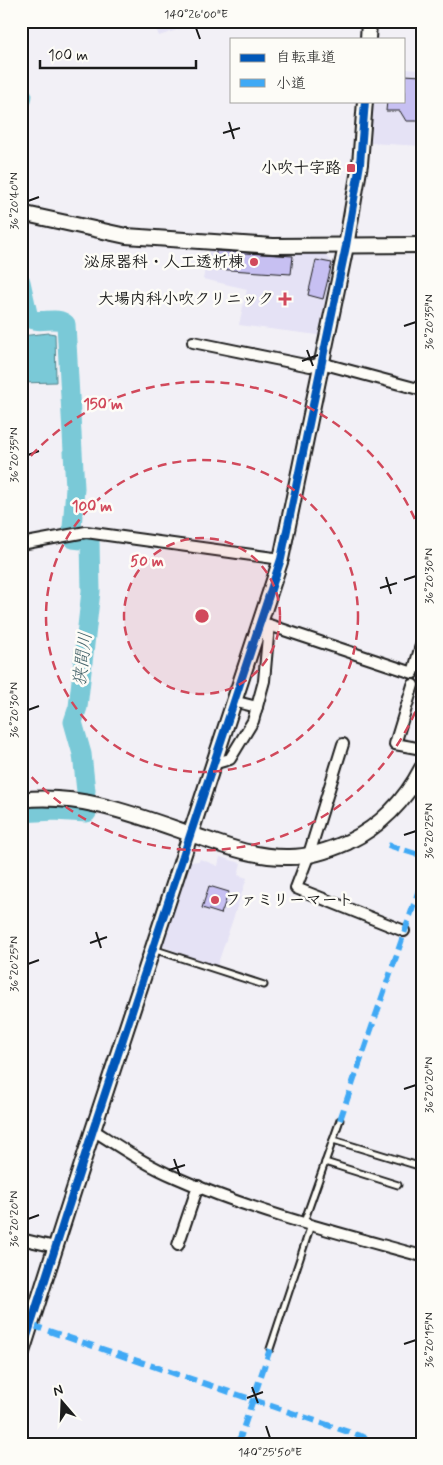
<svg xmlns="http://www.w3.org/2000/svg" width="443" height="1465" viewBox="0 0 443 1465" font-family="Mynerve,'Klee One',sans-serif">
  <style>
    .built { fill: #e5e2f5 }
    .water { fill: #7ac9d7; stroke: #54848c }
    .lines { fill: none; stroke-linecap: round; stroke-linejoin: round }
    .river { stroke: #7ac9d7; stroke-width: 19 }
    .building { fill: #c7c0f2; stroke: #1c1c1c }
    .lane-casing { stroke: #1c1c1c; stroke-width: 9 }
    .street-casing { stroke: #1c1c1c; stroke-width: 14 }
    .secondary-casing { stroke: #1c1c1c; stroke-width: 18 }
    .lane { stroke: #fdfcf7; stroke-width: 5 }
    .street { stroke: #fdfcf7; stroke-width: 10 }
    .secondary { stroke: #fdfcf7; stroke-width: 14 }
    .quiet { stroke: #3fa9f5; stroke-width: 6; stroke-dasharray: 12 6; stroke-linecap: butt }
    .cycleway-casing { stroke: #fdfcf7; stroke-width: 11 }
    .cycleway { stroke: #0057b8; stroke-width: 8 }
    .ticks { fill: none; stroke: #1c1c1c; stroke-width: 2 }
    .ring { fill: none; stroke: #d1495b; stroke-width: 2.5; stroke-dasharray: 9 6 }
    .poi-dot { fill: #d1495b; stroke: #fdfcf7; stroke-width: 2 }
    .labels { text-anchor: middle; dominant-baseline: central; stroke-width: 5; stroke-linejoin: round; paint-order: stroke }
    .poi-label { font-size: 16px; font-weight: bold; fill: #1c1c1c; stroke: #fdfcf7; text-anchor: end }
    .water-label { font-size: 18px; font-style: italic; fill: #426167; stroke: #fdfcf7 }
    .centre { fill: #d1495b; stroke: #fdfcf7; stroke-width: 2.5 }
    .ring-label { font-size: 15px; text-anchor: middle; font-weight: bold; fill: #d1495b; stroke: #fdfcf7; stroke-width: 5; stroke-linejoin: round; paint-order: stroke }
    .neatline { fill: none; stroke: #1c1c1c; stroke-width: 2 }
    .ticks-label { font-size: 12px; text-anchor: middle; fill: #1c1c1c }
  </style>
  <rect width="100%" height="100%" fill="#f2f0f6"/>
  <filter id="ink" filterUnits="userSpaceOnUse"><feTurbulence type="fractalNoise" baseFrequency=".02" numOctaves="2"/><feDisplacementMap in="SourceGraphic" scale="10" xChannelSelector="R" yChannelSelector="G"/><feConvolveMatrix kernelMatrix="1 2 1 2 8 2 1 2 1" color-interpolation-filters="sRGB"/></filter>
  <g filter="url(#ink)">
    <!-- built -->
    <g class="built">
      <polygon points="153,21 203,21 159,36"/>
      <polygon points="404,69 422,70 422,146 371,143 373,101 404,101"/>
      <polygon points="209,248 301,255 304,251 323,252 333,263 318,335 239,325 247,289 203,279"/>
      <polygon points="220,857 241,863 238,875 247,878 217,966 161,946 190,862 199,861 200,859 218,866"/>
    </g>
    <!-- water -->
    <polygon class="water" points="49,333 55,334 56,382 21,383 21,336"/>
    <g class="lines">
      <!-- river -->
      <g class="river">
        <polyline points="21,103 23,96"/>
        <path d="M21,282L29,318C40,325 57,315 66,324L75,488L72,528"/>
        <polyline points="73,539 90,541 91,591 78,707 73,722 82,754 86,791"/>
        <polyline points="21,813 54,811 87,813 86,809"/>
      </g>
    </g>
    <!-- building -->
    <g class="building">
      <polygon points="404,75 422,76 421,121 406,121 400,111 386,111 387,101 404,101"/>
      <polygon points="216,251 293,256 291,274 215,269"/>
      <polygon points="316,260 332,263 323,299 308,295"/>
      <polygon points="209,886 229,892 221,914 202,908"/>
    </g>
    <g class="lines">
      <defs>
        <g id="lane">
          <polyline points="153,949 264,985"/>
          <polyline points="333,1140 422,1167"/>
          <polyline points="325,1162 398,1185"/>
          <polyline points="304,1222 340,1120"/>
          <polyline points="270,1349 311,1225"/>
        </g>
        <g id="street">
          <polyline points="193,342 310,366 321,363 422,390"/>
          <polyline points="21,544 86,532 281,559"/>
          <polyline points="260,622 413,673 422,642"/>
          <polyline points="413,685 395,744 422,749"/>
          <polyline points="233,701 257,707"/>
          <polyline points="343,744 309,854 296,888 404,931"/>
          <polyline points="213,764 230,759 253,721 264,681 269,625"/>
          <path d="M93,1130C120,1147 146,1165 175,1177C254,1212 339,1233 422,1256"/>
          <polyline points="21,1239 55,1247"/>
          <polyline points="178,1245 198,1186"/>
        </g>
        <g id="secondary">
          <polyline points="368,39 369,21"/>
          <polyline points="21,213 126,236 273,246 422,245"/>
          <path d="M21,800C84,792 146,819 205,839C231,848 257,857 286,857C306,858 330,850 348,842C381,826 405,801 422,768"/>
          <polyline points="21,1355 93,1130 281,559 346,246 360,164 365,101"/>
        </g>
      </defs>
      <!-- lane casing -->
      <use href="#lane" class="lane-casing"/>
      <!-- street casing -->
      <use href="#street" class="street-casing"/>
      <!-- secondary casing -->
      <use href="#secondary" class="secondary-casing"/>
      <!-- lane -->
      <use href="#lane" class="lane"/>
      <!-- street -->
      <use href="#street" class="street"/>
      <!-- secondary -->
      <use href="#secondary" class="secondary"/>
      <!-- quiet -->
      <g class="quiet">
        <polyline points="21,80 27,100 21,133"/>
        <polyline points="388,845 422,856"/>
        <polyline points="340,1120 422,881"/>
        <polyline points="31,1325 384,1444"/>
        <polyline points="238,1444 270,1349"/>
      </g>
      <defs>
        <polyline id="cycleway" points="21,1355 93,1130 281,559 346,246 360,164 365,101"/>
      </defs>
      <!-- cycleway casing -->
      <use href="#cycleway" class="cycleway-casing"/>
      <!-- cycleway -->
      <use href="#cycleway" class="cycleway"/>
    </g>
  </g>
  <!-- ticks -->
  <path class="ticks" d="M196,28L200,39M229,122L234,139M223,133L240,128M28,201L39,197M404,326L416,322M307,350L313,366M302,361L318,355M28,455L39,451M386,577L391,594M404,580L416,576M380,588L397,583M28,710L39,706M404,835L416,831M96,932L101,948M90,943L107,937M28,964L39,960M404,1089L416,1085M174,1159L180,1176M169,1170L185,1165M28,1219L39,1215M404,1344L416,1340M252,1387L258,1403M247,1398L263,1392M266,1426L270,1438"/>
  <!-- distance rings -->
  <circle cx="202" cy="616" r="78" fill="#d1495b" fill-opacity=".12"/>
  <g class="ring">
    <circle cx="202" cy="616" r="78"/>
    <circle cx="202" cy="616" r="156"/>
    <path d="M421 698A234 234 0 0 1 21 765M21 467A234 234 0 0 1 421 534"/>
  </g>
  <!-- markers -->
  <g class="poi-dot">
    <rect x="346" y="163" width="10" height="10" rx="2.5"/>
    <circle cx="254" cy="262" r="5"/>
    <path d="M282.5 291.5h5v5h5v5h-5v5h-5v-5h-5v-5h5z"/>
    <circle cx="215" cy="900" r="5"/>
  </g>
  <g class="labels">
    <!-- poi labels -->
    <g class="poi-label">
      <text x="341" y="168">小吹十字路</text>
      <text x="244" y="262">泌尿器科・人工透析棟</text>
      <text x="274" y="299">大場内科小吹クリニック</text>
      <text x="225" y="900" text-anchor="start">ファミリーマート</text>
    </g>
    <!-- water labels -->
    <g class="water-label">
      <text transform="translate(83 659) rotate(-83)">狭間川</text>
    </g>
  </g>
  <circle cx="202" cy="616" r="8" class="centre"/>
  <g class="ring-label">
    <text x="103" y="409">150 m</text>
    <text x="92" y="511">100 m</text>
    <text x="147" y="566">50 m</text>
  </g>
  <!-- margin -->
  <rect width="443" height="1465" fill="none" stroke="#fdfcf7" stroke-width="55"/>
  <!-- legend -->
  <rect x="230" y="38" width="175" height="65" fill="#fdfcf7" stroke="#a3a29f"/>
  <rect x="240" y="54" width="25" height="8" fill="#0057b8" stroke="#a3a29f"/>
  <text x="276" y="62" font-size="15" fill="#1c1c1c">自転車道</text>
  <rect x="240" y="79" width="25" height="8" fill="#3fa9f5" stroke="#a3a29f"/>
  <text x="276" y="88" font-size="15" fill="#1c1c1c">小道</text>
  <!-- north arrow -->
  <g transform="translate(62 1402) rotate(341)" stroke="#fdfcf7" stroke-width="4" paint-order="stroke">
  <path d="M0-4L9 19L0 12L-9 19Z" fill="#1c1c1c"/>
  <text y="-8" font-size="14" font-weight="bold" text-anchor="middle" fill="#1c1c1c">N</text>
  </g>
  <!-- scale -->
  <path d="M40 60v8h156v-8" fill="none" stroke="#1c1c1c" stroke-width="2.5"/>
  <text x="48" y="60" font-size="15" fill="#1c1c1c" stroke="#fdfcf7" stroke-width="4" paint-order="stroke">100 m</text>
  <rect x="28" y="28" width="388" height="1410" class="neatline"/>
  <g class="ticks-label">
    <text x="196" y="18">140°26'00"E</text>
    <text transform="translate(14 201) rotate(-90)" y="4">36°20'40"N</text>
    <text transform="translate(429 322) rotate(-90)" y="4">36°20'35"N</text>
    <text transform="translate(14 455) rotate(-90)" y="4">36°20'35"N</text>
    <text transform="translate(429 576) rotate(-90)" y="4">36°20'30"N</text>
    <text transform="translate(14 710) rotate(-90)" y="4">36°20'30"N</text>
    <text transform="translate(429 831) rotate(-90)" y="4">36°20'25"N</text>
    <text transform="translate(14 964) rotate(-90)" y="4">36°20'25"N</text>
    <text transform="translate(429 1085) rotate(-90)" y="4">36°20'20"N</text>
    <text transform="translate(14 1219) rotate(-90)" y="4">36°20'20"N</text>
    <text transform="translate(429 1340) rotate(-90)" y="4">36°20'15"N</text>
    <text x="270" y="1456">140°25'50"E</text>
  </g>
</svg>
